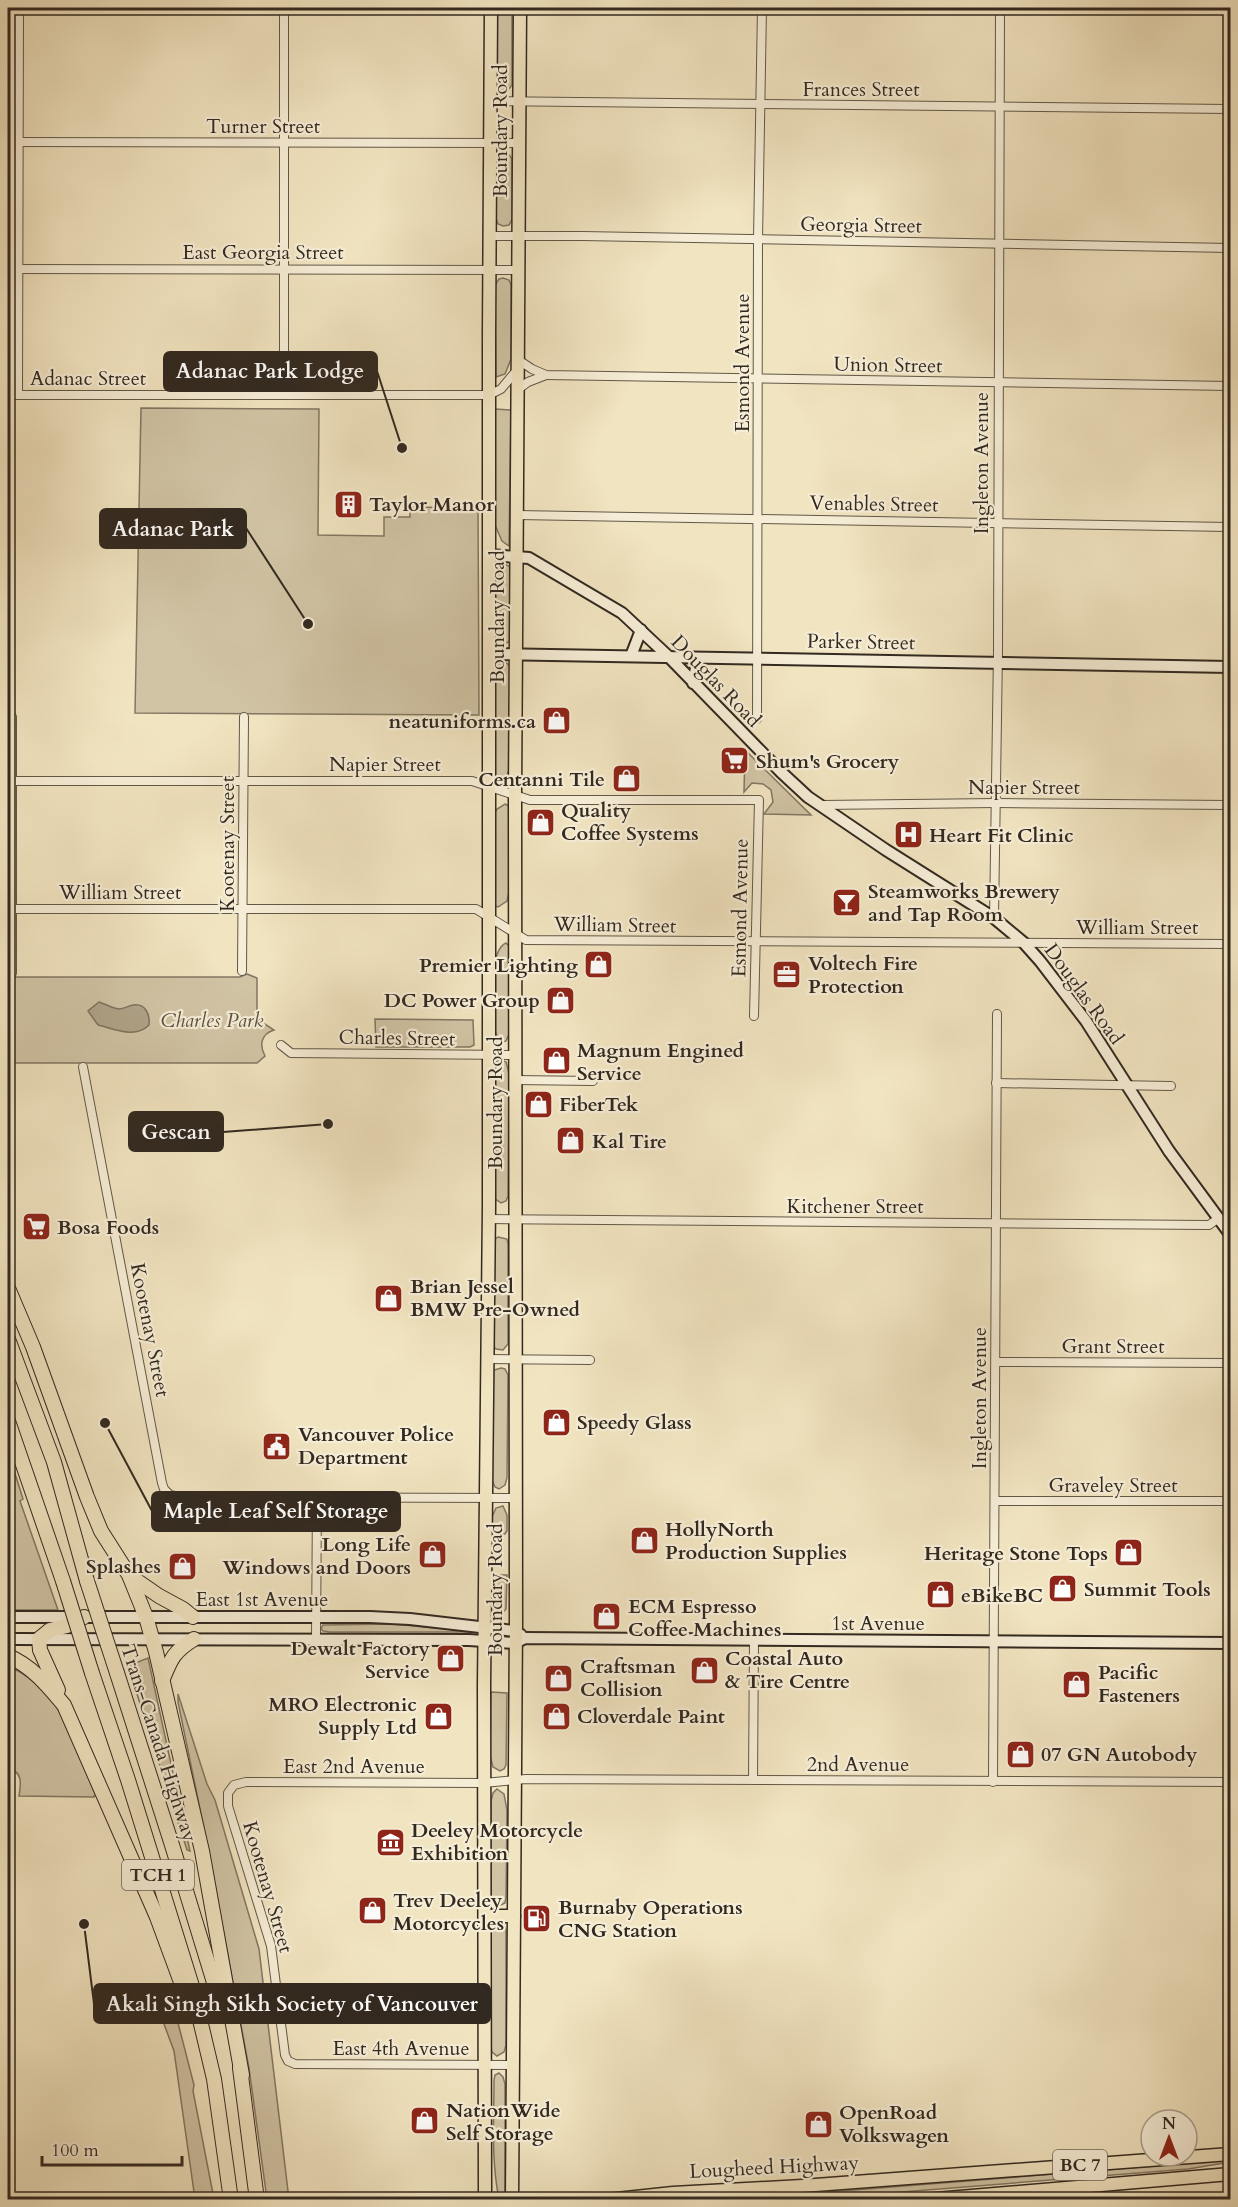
<svg xmlns="http://www.w3.org/2000/svg" width="1238" height="2207" viewBox="0 0 1238 2207" font-family="Cardo,serif">
  <style>
    .green { fill: #d1c4a5; stroke: #827662; stroke-width: 1.5 }
    .water { fill: #b0a48a; stroke: #7e7360; stroke-width: 1.5 }
    .lines { fill: none; stroke-linecap: round; stroke-linejoin: round }
    .street-casing { stroke: #625848; stroke-width: 10 }
    .secondary-casing { stroke: #322920; stroke-width: 14 }
    .primary-casing { stroke: #322920; stroke-width: 15 }
    .highway-casing { stroke: #322920; stroke-width: 16 }
    .street { stroke: #f6edd6; stroke-width: 8 }
    .secondary { stroke: #f6edd6; stroke-width: 10 }
    .primary { stroke: #f1e4c0; stroke-width: 12 }
    .highway { stroke: #f1e4c0; stroke-width: 14 }
    .highway-bridge-casing { stroke: #322920; stroke-width: 16; stroke-linecap: butt }
    .highway-bridge { stroke: #f1e4c0; stroke-width: 14 }
    .labels { text-anchor: middle; dominant-baseline: central; stroke-width: 4.5; stroke-linejoin: round; paint-order: stroke }
    .shield { fill: #f6edd6; stroke: #6d6457; stroke-width: 1.5 }
    .shield-label { font-size: 18px; font-weight: bold; fill: #322920 }
    .street-label { font-size: 20px; fill: #322920; stroke: #f6edd6 }
    .poi-label { font-size: 20px; font-weight: bold; fill: #322920; stroke: #f6edd6; text-anchor: start }
    .park-label { font-size: 20px; font-style: italic; fill: #5a5041; stroke: #f6edd6 }
    .leader { fill: none; stroke: #322920; stroke-width: 2 }
    .callout-dot { fill: #322920; stroke: #f6edd6; stroke-width: 2 }
    .callout { fill: #322920; stroke: #322920; stroke-width: 2 }
    .callout-label { font-size: 21px; text-anchor: middle; font-weight: bold; fill: #fff }
  </style>
  <rect width="100%" height="100%" fill="#f1e4c0"/>
  <filter id="stains"><feTurbulence type="fractalNoise" baseFrequency=".00333" numOctaves="4"/><feColorMatrix values="0 0 0 0 .2 0 0 0 0 .09 0 0 0 0 .02 0 0 0 .5 -.17"/></filter>
  <radialGradient id="worn" r=".72"><stop offset=".6" stop-color="#630" stop-opacity="0"/><stop offset="1" stop-color="#630" stop-opacity=".3"/></radialGradient>
  <!-- green -->
  <g class="green">
    <polygon points="496,8 512,8 512,85 506,93 498,90 496,84"/>
    <polygon points="504,151 508,153 512,159 512,219 509,225 503,226 498,224 496,218 496,157 499,153"/>
    <polygon points="503,278 509,280 511,285 511,359 505,374 496,377 495,285 499,279"/>
    <polygon points="141,408 319,409 318,535 384,536 384,517 410,517 410,507 478,508 479,715 135,713"/>
    <polygon points="495,409 511,410 509,546 502,541 495,525"/>
    <path d="M501,563L509,566L511,570V639C505,646 499,646 494,639V569Z"/>
    <polygon points="504,662 508,664 510,669 510,768 505,779 499,782 494,775 495,667 497,664"/>
    <polygon points="745,750 811,815 764,814 773,802 771,790 763,784 752,783 744,792"/>
    <polygon points="505,804 509,806 510,810 509,892 507,901 498,907 495,906 494,815 497,809"/>
    <path d="M506,943L509,946V1034L506,1041L501,1043L497,1037L495,1030C495,1010 487,951 506,943Z"/>
    <path d="M247,974L257,978V1019L274,1030C261,1034 259,1045 265,1056L257,1063H8V977H240Z"/>
    <polygon points="375,1019 473,1020 474,1045 470,1047 376,1047"/>
    <polygon points="502,1060 506,1062 509,1073 508,1196 506,1201 501,1203 494,1198 495,1066 497,1061"/>
    <polygon points="498,1237 507,1239 508,1245 508,1344 503,1350 496,1349 493,1346 494,1240"/>
    <polygon points="501,1368 505,1369 508,1375 507,1478 505,1485 499,1489 495,1487 492,1480 493,1374 494,1370"/>
    <polygon points="8,1451 23,1499 20,1501 58,1610 8,1610"/>
    <polygon points="503,1506 507,1515 507,1531 505,1534 493,1534 492,1517 496,1508"/>
    <polygon points="493,1575 507,1575 506,1609 501,1615 496,1614 492,1604"/>
    <polygon points="393,1624 469,1631 469,1632 330,1632 323,1631 321,1629 323,1625"/>
    <polygon points="148,1658 190,1851 187,1850 128,1666"/>
    <path d="M8,1666C62,1689 75,1745 96,1796H94V1797L19,1796C21,1784 23,1771 8,1769Z"/>
    <polygon points="491,1692 507,1693 506,1765 504,1769 500,1771 493,1767 490,1756"/>
    <polygon points="178,1694 207,1784 215,1800 259,1949 288,2191 287,2199 267,2199 249,2068 207,1843 178,1702"/>
    <polygon points="497,1789 504,1794 507,1810 506,1898 505,1903 499,1906 492,1902 491,1895 491,1801 493,1793"/>
    <polygon points="498,1923 504,1925 506,1930 506,2045 504,2052 497,2056 492,2052 490,2045 491,1933 494,1925"/>
    <polygon points="169,1988 194,2085 193,2091 214,2199 195,2199 174,2051 151,1989"/>
    <path d="M499,2073L503,2077L505,2084V2191L501,2200L499,2199C491,2160 494,2120 494,2080L495,2075Z"/>
    <polygon points="1230,2160 1230,2162 1188,2169 827,2198 729,2200"/>
  </g>
  <!-- water -->
  <path class="water" d="M99,1002C106,1004 111,1008 119,1009C124,1009 128,1006 133,1005C146,1003 150,1015 149,1025C135,1039 115,1029 98,1025L88,1011Z"/>
  <g class="lines">
    <defs>
      <g id="street">
        <polyline points="284,8 284,395"/>
        <polyline points="491,101 1230,109"/>
        <polyline points="8,142 519,143"/>
        <polyline points="490,236 582,236 1230,248"/>
        <polyline points="8,269 518,270"/>
        <polyline points="517,359 532,369 546,375 1230,386"/>
        <polyline points="517,390 528,382 546,375"/>
        <polyline points="8,395 489,395 501,389 517,370"/>
        <polyline points="18,395 19,8"/>
        <polyline points="517,515 1230,527"/>
        <polyline points="12,717 12,973"/>
        <polyline points="757,719 758,239 762,8"/>
        <polyline points="8,781 472,781 530,800 759,800 754,1016"/>
        <polyline points="821,805 996,803 1230,805"/>
        <polyline points="8,909 476,909 526,940 1230,944"/>
        <polyline points="994,918 998,651 1000,8"/>
        <polyline points="242,971 244,717"/>
        <polyline points="281,1045 291,1053 515,1055"/>
        <polyline points="83,1067 162,1483 164,1489 170,1495 179,1497 514,1498"/>
        <polyline points="515,1080 593,1081"/>
        <polyline points="996,1083 1171,1086"/>
        <polyline points="489,1219 1209,1225 1219,1218"/>
        <polyline points="487,1359 590,1360"/>
        <polyline points="996,1362 1230,1363"/>
        <polyline points="995,1501 1230,1501"/>
        <polyline points="316,1639 317,1497"/>
        <polyline points="753,1780 754,1640"/>
        <polyline points="993,1782 997,1014"/>
        <polyline points="514,2065 295,2064 288,2061 285,2055 271,1946 228,1806 228,1793 234,1785 246,1782 484,1783 526,1779 1230,1782"/>
      </g>
      <g id="secondary">
        <polyline points="490,555 529,558 622,613 669,657 781,772 808,797 886,850 994,918 1024,943 1040,961 1086,1021 1169,1151 1230,1234"/>
        <polyline points="490,654 1230,667"/>
        <polyline points="631,656 641,630"/>
        <polyline points="693,683 698,658"/>
        <polyline points="8,1617 370,1617 410,1619 515,1631 521,1635"/>
        <polyline points="8,1639 469,1640 515,1643 525,1638 1230,1643"/>
      </g>
      <g id="primary">
        <polyline points="485,1916 514,1916"/>
        <polyline points="485,2200 484,1686 489,1206 489,333 491,8"/>
        <polyline points="512,2200 516,1623 515,795 520,8"/>
        <polyline points="607,2200 673,2193 802,2186 1230,2154"/>
        <polyline points="924,2200 1230,2174"/>
      </g>
      <g id="highway">
        <polyline points="8,1288 33,1347 87,1497 101,1531 129,1575 146,1617 156,1652 202,1851 242,2075"/>
        <polyline points="8,1339 54,1462 87,1581"/>
        <polyline points="8,1421 63,1581"/>
        <polyline points="130,1576 159,1596 183,1609 193,1617"/>
        <path d="M8,1656C32,1666 48,1686 64,1705L157,1917L185,1993"/>
        <polyline points="92,1673 128,1780 192,1986 214,2079 231,2200"/>
        <polyline points="117,1673 172,1845 223,2012"/>
        <path d="M162,1681C171,1659 173,1652 194,1639"/>
        <polyline points="58,1690 40,1650 39,1639 50,1630 67,1626 84,1617"/>
        <polyline points="240,2068 257,2200"/>
      </g>
    </defs>
    <!-- street casing -->
    <use href="#street" class="street-casing"/>
    <!-- secondary casing -->
    <use href="#secondary" class="secondary-casing"/>
    <!-- primary casing -->
    <use href="#primary" class="primary-casing"/>
    <!-- highway casing -->
    <use href="#highway" class="highway-casing"/>
    <!-- street -->
    <use href="#street" class="street"/>
    <!-- secondary -->
    <use href="#secondary" class="secondary"/>
    <!-- primary -->
    <use href="#primary" class="primary"/>
    <!-- highway -->
    <use href="#highway" class="highway"/>
    <defs>
      <g id="highway-bridge">
        <polyline points="63,1581 92,1673"/>
        <polyline points="87,1581 117,1673"/>
      </g>
    </defs>
    <!-- highway-bridge casing -->
    <use href="#highway-bridge" class="highway-bridge-casing"/>
    <!-- highway-bridge -->
    <use href="#highway-bridge" class="highway-bridge"/>
  </g>
  <!-- icons -->
  <defs>
    <symbol id="building-square" viewBox="-11 -11 22 22"><rect x="-9" y="-9" width="18" height="18" rx="4" fill="#8f2418" stroke="#f6edd6"/><path d="M-4-6H4V6H1V3H-1V6H-4ZM-2.5-4.3h1.7v1.8h-1.7ZM.8-4.3h1.7v1.8H.8ZM-2.5-1h1.7V.8h-1.7ZM.8-1h1.7V.8H.8Z" fill="#fff"/></symbol>
    <symbol id="shop-square" viewBox="-11 -11 22 22"><rect x="-9" y="-9" width="18" height="18" rx="4" fill="#8f2418" stroke="#f6edd6"/><path d="M-5-2.5h2.3a2.7 3.5 0 0 1 5.4 0H5L5.5 6h-11ZM-1.5-2.5h3a1.5 2.3 0 0 0-3 0Z" fill="#fff"/></symbol>
    <symbol id="supermarket-square" viewBox="-11 -11 22 22"><rect x="-9" y="-9" width="18" height="18" rx="4" fill="#8f2418" stroke="#f6edd6"/><path d="M-6-5.5h2.5l.6 2H6L4.5 2H-2.5L-4.4-4H-6ZM-1.5 3.2a1.3 1.3 0 1 0 .1 0ZM3 3.2a1.3 1.3 0 1 0 .1 0Z" fill="#fff"/></symbol>
    <symbol id="hospital-square" viewBox="-11 -11 22 22"><rect x="-9" y="-9" width="18" height="18" rx="4" fill="#8f2418" stroke="#f6edd6"/><path d="M-5-5h3v3.5h4V-5h3V5h-3V1.5h-4V5h-3Z" fill="#fff"/></symbol>
    <symbol id="bar-square" viewBox="-11 -11 22 22"><rect x="-9" y="-9" width="18" height="18" rx="4" fill="#8f2418" stroke="#f6edd6"/><path d="M-6-5H6L.8 .8V4.5H3.5V6h-7V4.5H-.8V.8Z" fill="#fff"/></symbol>
    <symbol id="office-square" viewBox="-11 -11 22 22"><rect x="-9" y="-9" width="18" height="18" rx="4" fill="#8f2418" stroke="#f6edd6"/><path d="M-6-3h4V-5.5h4V-3h4V5H-6ZM-1-4.5V-3h2v-1.5ZM-6 0V1H6V0Z" fill="#fff"/></symbol>
    <symbol id="civic-square" viewBox="-11 -11 22 22"><rect x="-9" y="-9" width="18" height="18" rx="4" fill="#8f2418" stroke="#f6edd6"/><path d="M-.6-6.5H3V-4.5H.6V-3L4-1V1h2V6H-6V1h2V-1L-.6-3ZM-1.2 2.5V6h2.4V2.5Z" fill="#fff"/></symbol>
    <symbol id="museum-square" viewBox="-11 -11 22 22"><rect x="-9" y="-9" width="18" height="18" rx="4" fill="#8f2418" stroke="#f6edd6"/><path d="M0-6L6-3V-2H-6V-3ZM-5-1h2V3h-2ZM-1-1h2V3h-2ZM3-1h2V3H3ZM-6 4H6V6H-6Z" fill="#fff"/></symbol>
    <symbol id="fuel-square" viewBox="-11 -11 22 22"><rect x="-9" y="-9" width="18" height="18" rx="4" fill="#8f2418" stroke="#f6edd6"/><path d="M-5.5-6h7V0h2V4h1.3V-2.5L3-4.5l.8-.8L6-3V5H2.5V1h-1V6h-7ZM-4.2-4.7v3.2H.2V-4.7Z" fill="#fff"/></symbol>
  </defs>
  <g fill-rule="evenodd">
    <use href="#building-square" x="332" y="488" width="33" height="33"/>
    <use href="#shop-square" x="540" y="704" width="33" height="33"/>
    <use href="#supermarket-square" x="718" y="744" width="33" height="33"/>
    <use href="#shop-square" x="610" y="762" width="33" height="33"/>
    <use href="#shop-square" x="524" y="806" width="33" height="33"/>
    <use href="#hospital-square" x="892" y="818" width="33" height="33"/>
    <use href="#bar-square" x="830" y="886" width="33" height="33"/>
    <use href="#shop-square" x="582" y="948" width="33" height="33"/>
    <use href="#office-square" x="770" y="958" width="33" height="33"/>
    <use href="#shop-square" x="544" y="984" width="33" height="33"/>
    <use href="#shop-square" x="540" y="1044" width="33" height="33"/>
    <use href="#shop-square" x="522" y="1088" width="33" height="33"/>
    <use href="#shop-square" x="554" y="1124" width="33" height="33"/>
    <use href="#supermarket-square" x="20" y="1210" width="33" height="33"/>
    <use href="#shop-square" x="372" y="1282" width="33" height="33"/>
    <use href="#shop-square" x="540" y="1406" width="33" height="33"/>
    <use href="#civic-square" x="260" y="1430" width="33" height="33"/>
    <use href="#shop-square" x="628" y="1524" width="33" height="33"/>
    <use href="#shop-square" x="1112" y="1536" width="33" height="33"/>
    <use href="#shop-square" x="416" y="1538" width="33" height="33"/>
    <use href="#shop-square" x="166" y="1550" width="33" height="33"/>
    <use href="#shop-square" x="1046" y="1572" width="33" height="33"/>
    <use href="#shop-square" x="924" y="1578" width="33" height="33"/>
    <use href="#shop-square" x="590" y="1600" width="33" height="33"/>
    <use href="#shop-square" x="434" y="1642" width="33" height="33"/>
    <use href="#shop-square" x="688" y="1654" width="33" height="33"/>
    <use href="#shop-square" x="542" y="1662" width="33" height="33"/>
    <use href="#shop-square" x="1060" y="1668" width="33" height="33"/>
    <use href="#shop-square" x="422" y="1700" width="33" height="33"/>
    <use href="#shop-square" x="540" y="1700" width="33" height="33"/>
    <use href="#shop-square" x="1004" y="1738" width="33" height="33"/>
    <use href="#museum-square" x="374" y="1826" width="33" height="33"/>
    <use href="#shop-square" x="356" y="1894" width="33" height="33"/>
    <use href="#fuel-square" x="520" y="1902" width="33" height="33"/>
    <use href="#shop-square" x="408" y="2104" width="33" height="33"/>
    <use href="#shop-square" x="802" y="2108" width="33" height="33"/>
  </g>
  <g class="labels">
    <!-- shield labels -->
    <g class="shield">
      <rect x="122" y="1860" width="72" height="30" rx="4.5"/>
      <rect x="1053" y="2150" width="54" height="30" rx="4.5"/>
    </g>
    <g class="shield-label">
      <text x="158" y="1875">TCH 1</text>
      <text x="1080" y="2165">BC 7</text>
    </g>
    <!-- street labels -->
    <g class="street-label">
      <text x="861" y="89">Frances Street</text>
      <text x="263" y="126">Turner Street</text>
      <text transform="translate(500 131) rotate(-90)">Boundary Road</text>
      <text transform="translate(861 225) rotate(1)">Georgia Street</text>
      <text x="263" y="252">East Georgia Street</text>
      <text transform="translate(742 363) rotate(-90)">Esmond Avenue</text>
      <text transform="translate(888 365) rotate(1)">Union Street</text>
      <text x="88" y="378">Adanac Street</text>
      <text transform="translate(981 463) rotate(-90)">Ingleton Avenue</text>
      <text transform="translate(874 504) rotate(1)">Venables Street</text>
      <text transform="translate(497 617) rotate(-90)">Boundary Road</text>
      <text transform="translate(861 642) rotate(1)">Parker Street</text>
      <text transform="translate(716 681) rotate(46)">Douglas Road</text>
      <text x="385" y="764">Napier Street</text>
      <text x="1024" y="787">Napier Street</text>
      <text transform="translate(227 844) rotate(-90)">Kootenay Street</text>
      <text x="120" y="892">William Street</text>
      <text transform="translate(740 908) rotate(-89)">Esmond Avenue</text>
      <text transform="translate(615 925) rotate(1)">William Street</text>
      <text x="1137" y="927">William Street</text>
      <text transform="translate(1084 994) rotate(54)">Douglas Road</text>
      <text transform="translate(397 1038) rotate(1)">Charles Street</text>
      <text transform="translate(495 1103) rotate(-90)">Boundary Road</text>
      <text x="855" y="1206">Kitchener Street</text>
      <text transform="translate(150 1330) rotate(79)">Kootenay Street</text>
      <text x="1113" y="1346">Grant Street</text>
      <text transform="translate(979 1398) rotate(-90)">Ingleton Avenue</text>
      <text x="1113" y="1485">Graveley Street</text>
      <text transform="translate(495 1590) rotate(-90)">Boundary Road</text>
      <text x="262" y="1599">East 1st Avenue</text>
      <text x="878" y="1623">1st Avenue</text>
      <text transform="translate(159 1743) rotate(72)">Trans-Canada Highway</text>
      <text x="858" y="1764">2nd Avenue</text>
      <text x="354" y="1766">East 2nd Avenue</text>
      <text transform="translate(268 1887) rotate(74)">Kootenay Street</text>
      <text x="401" y="2048">East 4th Avenue</text>
      <text transform="translate(774 2167) rotate(-3)">Lougheed Highway</text>
    </g>
    <!-- poi labels -->
    <g class="poi-label">
      <text x="369" y="504">Taylor Manor</text>
      <text x="536" y="721" text-anchor="end">neatuniforms.ca</text>
      <text x="756" y="761">Shum's Grocery</text>
      <text x="605" y="779" text-anchor="end">Centanni Tile</text>
      <text x="561" y="810">Quality<tspan x="561" dy="23">Coffee Systems</tspan></text>
      <text x="929" y="835">Heart Fit Clinic</text>
      <text x="868" y="891">Steamworks Brewery<tspan x="868" dy="23">and Tap Room</tspan></text>
      <text x="808" y="963">Voltech Fire<tspan x="808" dy="23">Protection</tspan></text>
      <text x="578" y="965" text-anchor="end">Premier Lighting</text>
      <text x="540" y="1000" text-anchor="end">DC Power Group</text>
      <text x="577" y="1050">Magnum Engined<tspan x="577" dy="23">Service</tspan></text>
      <text x="559" y="1104">FiberTek</text>
      <text x="592" y="1141">Kal Tire</text>
      <text x="57" y="1227">Bosa Foods</text>
      <text x="410" y="1286">Brian Jessel<tspan x="410" dy="23">BMW Pre-Owned</tspan></text>
      <text x="577" y="1422">Speedy Glass</text>
      <text x="298" y="1434">Vancouver Police<tspan x="298" dy="23">Department</tspan></text>
      <text x="665" y="1529">HollyNorth<tspan x="665" dy="23">Production Supplies</tspan></text>
      <text x="411" y="1544" text-anchor="end">Long Life<tspan x="411" dy="23">Windows and Doors</tspan></text>
      <text x="1108" y="1553" text-anchor="end">Heritage Stone Tops</text>
      <text x="161" y="1566" text-anchor="end">Splashes</text>
      <text x="1084" y="1589">Summit Tools</text>
      <text x="961" y="1595">eBikeBC</text>
      <text x="628" y="1606">ECM Espresso<tspan x="628" dy="23">Coffee Machines</tspan></text>
      <text x="430" y="1648" text-anchor="end">Dewalt Factory<tspan x="430" dy="23">Service</tspan></text>
      <text x="725" y="1658">Coastal Auto<tspan x="725" dy="23">&amp; Tire Centre</tspan></text>
      <text x="580" y="1666">Craftsman<tspan x="580" dy="23">Collision</tspan></text>
      <text x="1098" y="1672">Pacific<tspan x="1098" dy="23">Fasteners</tspan></text>
      <text x="417" y="1704" text-anchor="end">MRO Electronic<tspan x="417" dy="23">Supply Ltd</tspan></text>
      <text x="577" y="1716">Cloverdale Paint</text>
      <text x="1041" y="1754">07 GN Autobody</text>
      <text x="411" y="1830">Deeley Motorcycle<tspan x="411" dy="23">Exhibition</tspan></text>
      <text x="393" y="1900">Trev Deeley<tspan x="393" dy="23">Motorcycles</tspan></text>
      <text x="558" y="1907">Burnaby Operations<tspan x="558" dy="23">CNG Station</tspan></text>
      <text x="446" y="2110">NationWide<tspan x="446" dy="23">Self Storage</tspan></text>
      <text x="839" y="2112">OpenRoad<tspan x="839" dy="23">Volkswagen</tspan></text>
    </g>
    <!-- park labels -->
    <g class="park-label">
      <text x="212" y="1020">Charles Park</text>
    </g>
  </g>
  <!-- callouts -->
  <path class="leader" d="M402 448L377 371M308 624L246 528M328 1124L223 1132M105 1423L152 1511M84 1924L94 2004"/>
  <g class="callout-dot">
    <circle cx="402" cy="448" r="6"/>
    <circle cx="308" cy="624" r="6"/>
    <circle cx="328" cy="1124" r="6"/>
    <circle cx="105" cy="1423" r="6"/>
    <circle cx="84" cy="1924" r="6"/>
  </g>
  <g class="callout">
    <rect x="164" y="352" width="213" height="39" rx="6"/>
    <rect x="100" y="509" width="146" height="39" rx="6"/>
    <rect x="129" y="1112" width="94" height="39" rx="6"/>
    <rect x="152" y="1492" width="248" height="39" rx="6"/>
    <rect x="94" y="1984" width="396" height="39" rx="6"/>
  </g>
  <g class="callout-label">
    <text x="270" y="378">Adanac Park Lodge</text>
    <text x="173" y="536">Adanac Park</text>
    <text x="176" y="1139">Gescan</text>
    <text x="276" y="1518">Maple Leaf Self Storage</text>
    <text x="292" y="2011">Akali Singh Sikh Society of Vancouver</text>
  </g>
  <!-- margin -->
  <rect width="1238" height="2207" fill="none" stroke="#f1e4c0" stroke-width="30"/>
  <rect x="9" y="9" width="1220" height="2189" fill="none" stroke="#322920" stroke-width="3"/>
  <rect x="15" y="15" width="1208" height="2177" fill="none" stroke="#322920" stroke-width="1.5"/>
  <!-- north arrow -->
  <g transform="translate(1169 2138)"><circle r="28" fill="#f6edd6" stroke="#a89f8d" stroke-width="1.5"/>
  <path d="M0-4.5L10 22L0 15L-10 22Z" fill="#8f2418"/>
  <text y="-9" font-size="16" font-weight="bold" text-anchor="middle" fill="#322920">N</text>
  </g>
  <!-- scale -->
  <path d="M42 2156v9h140v-9" fill="none" stroke="#322920" stroke-width="3"/>
  <text x="51" y="2156" font-size="18" fill="#322920" stroke="#f6edd6" stroke-width="4.5" paint-order="stroke">100 m</text>
  <rect width="100%" height="100%" filter="url(#stains)"/>
  <rect width="100%" height="100%" fill="url(#worn)"/>
</svg>
